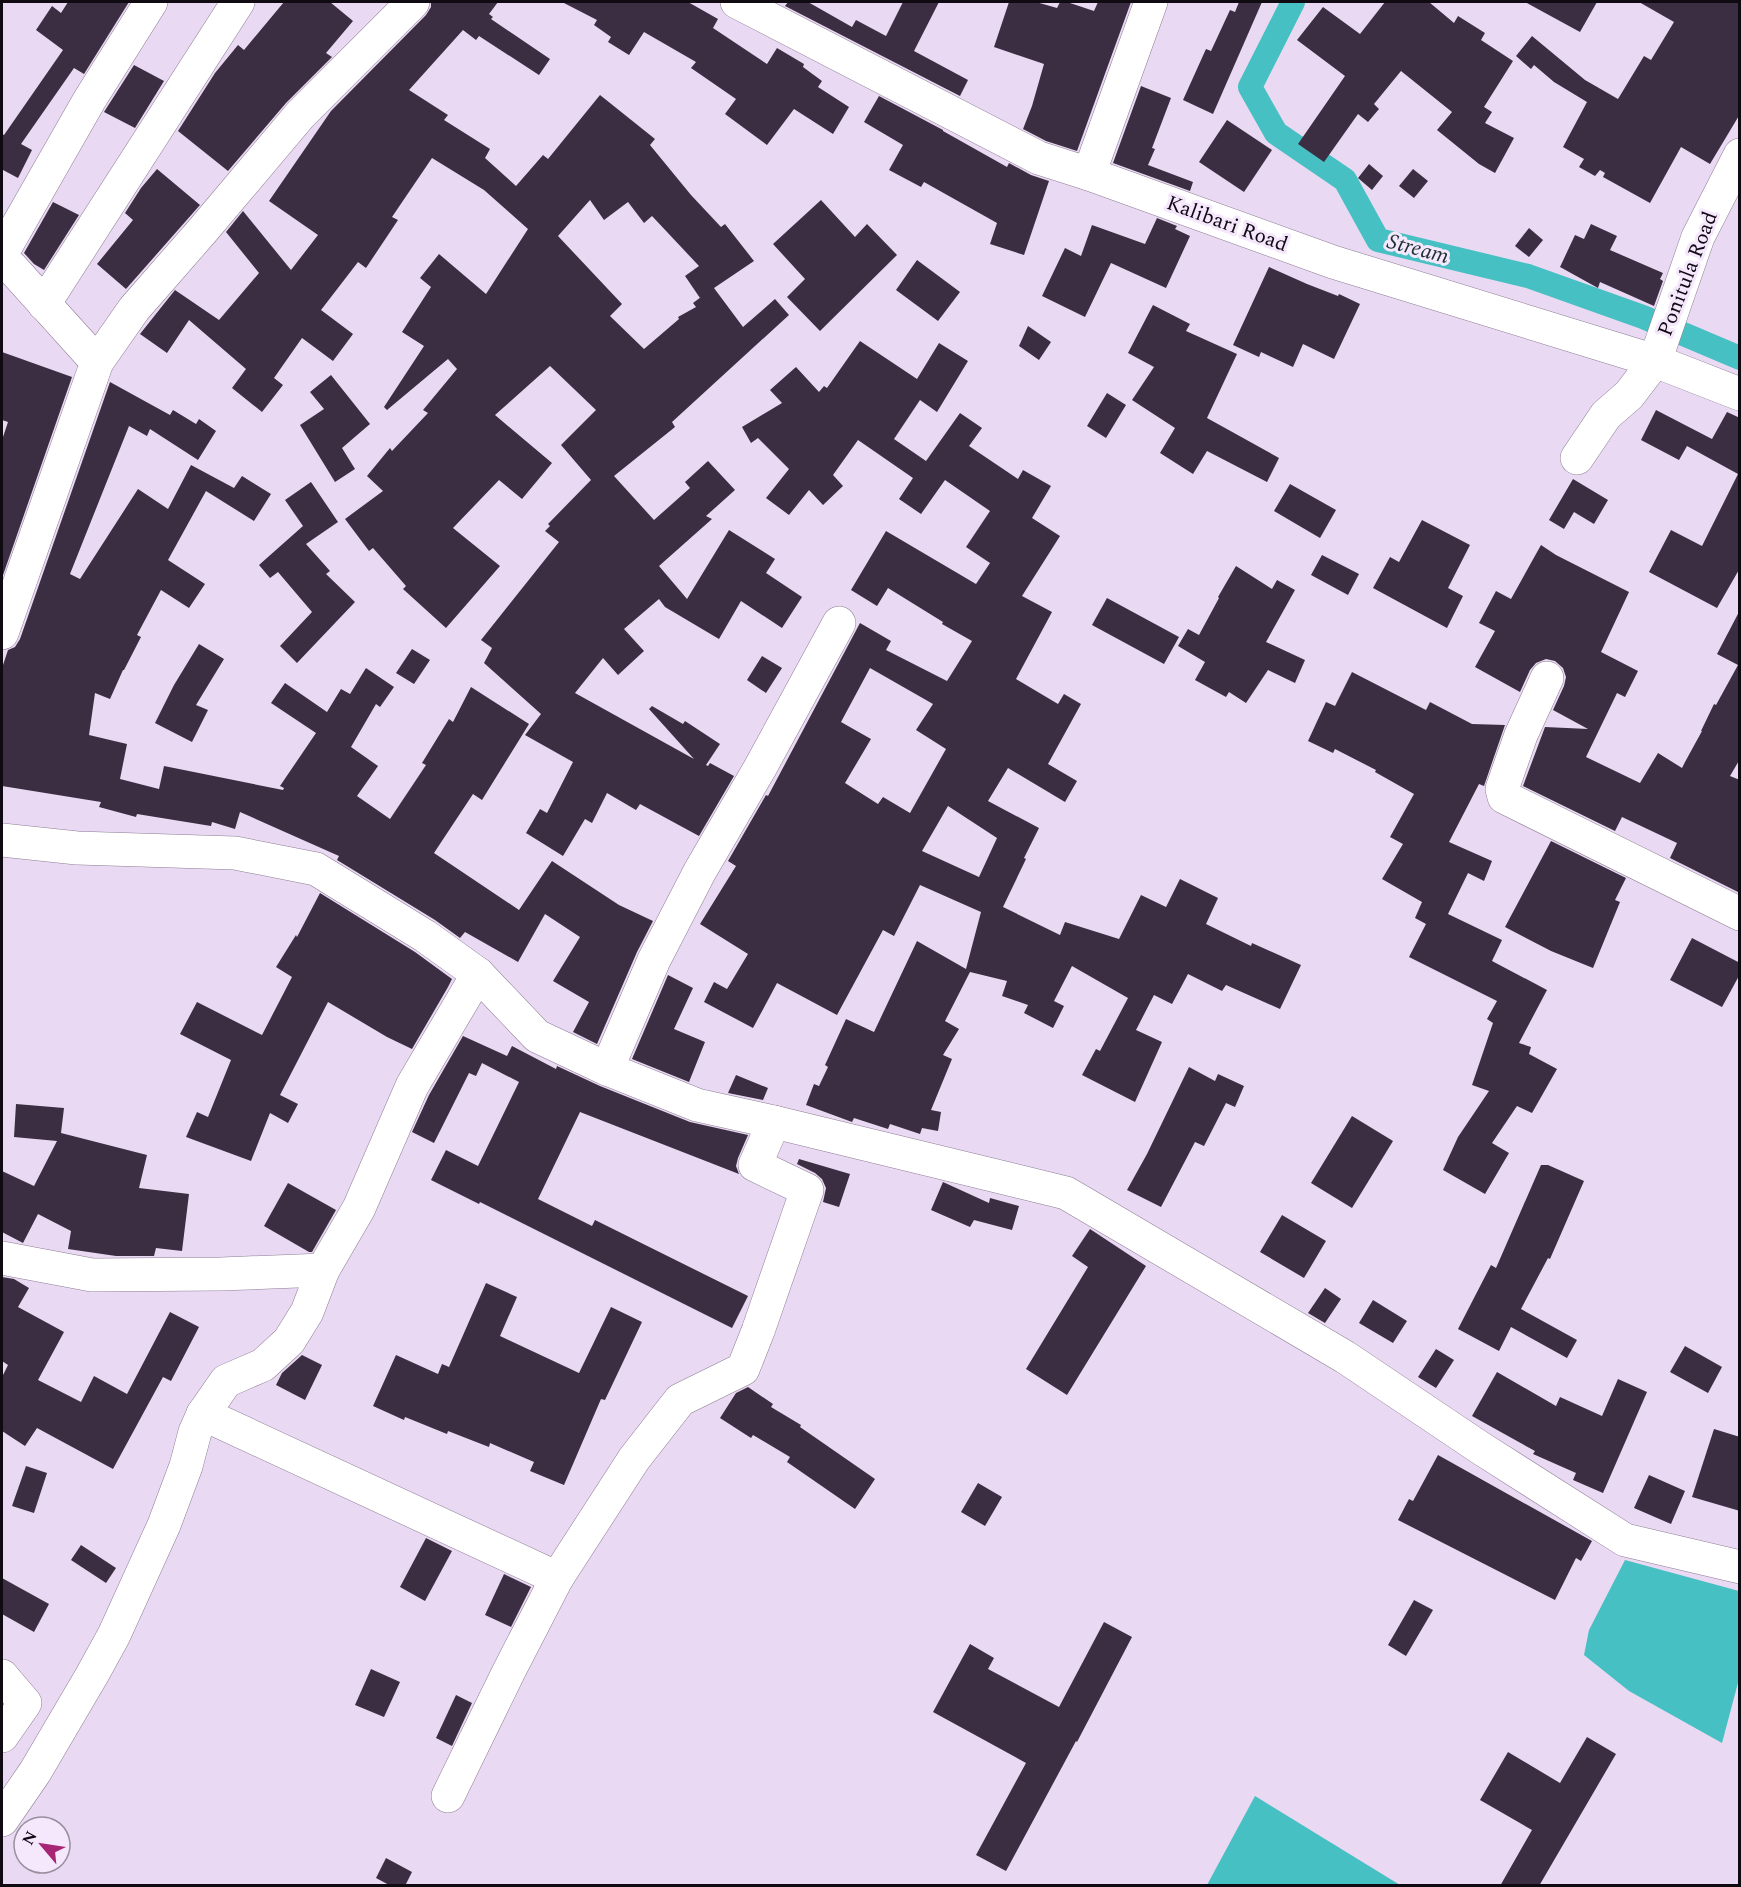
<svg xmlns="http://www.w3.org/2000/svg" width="1741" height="1887" viewBox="0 0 1741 1887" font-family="Spectral,serif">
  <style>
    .water { fill: #46c0c2 }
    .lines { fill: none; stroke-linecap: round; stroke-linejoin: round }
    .canal { stroke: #46c0c2; stroke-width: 24 }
    .building { fill: #3c2e42; fill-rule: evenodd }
    .minor-casing { stroke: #8d7d95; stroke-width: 34 }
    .minor { stroke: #fff; stroke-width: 33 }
    .labels { text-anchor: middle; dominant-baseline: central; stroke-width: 6; stroke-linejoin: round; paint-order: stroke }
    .street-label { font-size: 21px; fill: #100a12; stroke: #f5e7fc }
    .water-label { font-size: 22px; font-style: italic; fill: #1b3031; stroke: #f5e7fc }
  </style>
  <rect width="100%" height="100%" fill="#ead9f2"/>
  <!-- water -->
  <g class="water">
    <polygon points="1625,1560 1739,1591 1739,1679 1722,1743 1629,1691 1584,1655 1589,1630"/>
    <polygon points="1255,1796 1400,1885 1207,1885"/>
  </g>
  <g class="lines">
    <!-- canal -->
    <polyline class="canal" points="1293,2 1250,87 1276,133 1345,180 1378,240 1528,276 1643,317 1740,358"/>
  </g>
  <!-- building -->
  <g class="building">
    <polygon points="68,2 129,2 84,74 74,68 21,144 32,150 18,178 3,170 2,172 2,134 4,135 63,50 36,30 52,6 61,13"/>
    <polygon points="284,2 330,2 353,21 326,53 332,57 286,103 228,171 178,131 215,73 238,45 244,50"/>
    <path d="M431,2H498L489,14L493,17L491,19L550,59L539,75L479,36L476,40L463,30L409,90L448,115L444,120L490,149L485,158L516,186L543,155L548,159L600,95L655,139L650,145L691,195L721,227L725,224L754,261L714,288L743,327L775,299L789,315L672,422L675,427L614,476L654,520L690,488L685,482L708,461L735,490L706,516L712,519L659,566L687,599L729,530L775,559L766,573L802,597L782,628L741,601L719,639L665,607L659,599L624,629L644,651L618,675L603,658L575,693L694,759L649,709L652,706L683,724L685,721L720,744L706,765L708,766L710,763L734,776L699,836L640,804L636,810L607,793L592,823L585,819L563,856L526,833L540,809L547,813L573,762L525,735L541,714L484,663L492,648L481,640L559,542L545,531L550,526L548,524L591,480L561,445L596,410L550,366L495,415L552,463L522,499L499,480L453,528L500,566L446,628L403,589L406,586L373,548L369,551L345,519L383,491L367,476L390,448L392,451L428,413L423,410L457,369L448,359L387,410L384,407L424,346L402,332L431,287L420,278L439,254L486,294L528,229L484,190L432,158L392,217L398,220L366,268L358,262L321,310L353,334L333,361L302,338L274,378L283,385L262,412L232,388L246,369L189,320L167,353L140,334L175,290L219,320L259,273L226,232L243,211L291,270L318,235L269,201L331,111L426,15L431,7ZM590,200L604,220L628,202L644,223L652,216L699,266L685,276L700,298L701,297L693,303L696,307L678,317L679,319L644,349L610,316L622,304L558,236Z"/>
    <polygon points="562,2 688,2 718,19 713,28 767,64 777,48 804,64 803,67 822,81 818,87 849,107 833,134 794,109 767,145 725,114 736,99 691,68 696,62 644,32 629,55 608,42 611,37 594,25 597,20"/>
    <polygon points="788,2 808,2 852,27 856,20 886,36 903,2 939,2 914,51 968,80 960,96 785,6"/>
    <polygon points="1009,2 1036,2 1057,8 1060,2 1067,2 1094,11 1098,2 1131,2 1077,151 1046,141 1023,129 1032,106 1044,64 994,47"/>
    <polygon points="1239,2 1262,2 1213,114 1183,100 1206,49 1211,51 1230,10 1235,12"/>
    <polygon points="1385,2 1429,2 1454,23 1458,16 1485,33 1481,40 1513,61 1484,107 1492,112 1485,123 1514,138 1495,173 1479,164 1437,130 1452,112 1401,71 1374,104 1379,109 1368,122 1358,114 1324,162 1298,144 1345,76 1297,40 1323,7 1360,34"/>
    <polygon points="1525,2 1597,2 1580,32"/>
    <polygon points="1639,2 1740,2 1740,114 1710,164 1681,147 1650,203 1603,177 1605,173 1600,170 1595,176 1579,167 1584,159 1563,147 1587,102 1554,82 1534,65 1531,69 1516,56 1532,36 1585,80 1618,99 1644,56 1651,60 1674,22"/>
    <polygon points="134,65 164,81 135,128 104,112"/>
    <polygon points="1141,86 1171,98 1152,148 1155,149 1148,165 1193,182 1190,191 1113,163"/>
    <polygon points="879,96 943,130 943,131 1007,167 1009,163 1031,175 1049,181 1024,255 990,244 997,223 924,182 921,187 889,170 903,145 864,122"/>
    <polygon points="1227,120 1272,150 1244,192 1199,162"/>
    <polygon points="1369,164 1383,176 1372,190 1358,178"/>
    <polygon points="157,169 200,205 126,289 97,264 133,220 125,213 141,188"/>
    <polygon points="1413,169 1428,181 1414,198 1399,186"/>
    <polygon points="821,200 855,237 867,224 897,255 820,331 787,297 805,279 773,244"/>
    <polygon points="53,202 79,215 44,270 34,264 24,253"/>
    <polygon points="1157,218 1177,226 1175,229 1190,236 1166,288 1111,263 1085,317 1042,296 1065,248 1081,256 1092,225 1145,244"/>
    <polygon points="1591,224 1617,236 1610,250 1663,273 1660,279 1663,281 1654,306 1600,282 1598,288 1560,267 1575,235 1584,239"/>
    <polygon points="1529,228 1543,240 1529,257 1515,246"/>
    <polygon points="917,260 960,292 938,321 896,290"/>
    <polygon points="1269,267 1307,284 1338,296 1339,294 1360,304 1334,359 1303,344 1293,367 1261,352 1259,357 1233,345"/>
    <polygon points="1153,305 1190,324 1186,331 1237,354 1207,418 1279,458 1267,482 1207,451 1193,474 1160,453 1175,428 1132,400 1154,367 1128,353"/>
    <polygon points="1028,326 1051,342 1039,360 1019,346"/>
    <path d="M860,341L917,379L939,343L968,361L937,412L920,400L894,439L926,461L960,413L982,428L969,446L1018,479L1023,470L1051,486L1032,518L1060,536L1022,596L1052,612L1016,679L1058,704L1064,694L1081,704L1048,764L1077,781L1065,802L1008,768L988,801L1039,828L1024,858L1026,859L1003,907L1060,935L1065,922L1119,939L1141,895L1166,907L1180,879L1218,898L1206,924L1251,946L1252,943L1301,965L1280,1009L1226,985L1222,991L1188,974L1172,1004L1154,995L1136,1030L1162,1042L1135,1102L1082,1075L1096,1049L1100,1051L1128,998L1072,966L1054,1001L1064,1006L1053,1028L1024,1013L1028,1005L1002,996L1007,981L970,972L945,1021L959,1029L943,1055L952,1059L931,1110L941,1112L938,1131L922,1128L920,1134L890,1124L888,1129L854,1118L852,1122L806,1105L814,1084L819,1086L828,1067L825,1065L846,1019L874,1032L917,941L966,969L981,912L920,885L894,936L883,930L837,1015L777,983L753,1028L704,1002L714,982L727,989L748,954L700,924L736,866L728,861L766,795L768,796L860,623L891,641L886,650L947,681L972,641L942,624L943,622L888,588L877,606L851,590L886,531L976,584L990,563L966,547L990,511L945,480L921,514L899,499L913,478L858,440L833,475L843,486L823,505L809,490L789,515L766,498L789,469L758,438L751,443L742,427L782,403L770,390L796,367L819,392L824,386L827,388ZM870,668L933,704L916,730L946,749L910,813L883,797L878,804L845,783L871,739L841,722ZM948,806L997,838L979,877L922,851Z"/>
    <polygon points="2,352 72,377 2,578 2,440 8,422 2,420"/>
    <polygon points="331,375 370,424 342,448 355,469 335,482 300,425 324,409 310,392"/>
    <polygon points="110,382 170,415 173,410 196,424 199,419 216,431 198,460 150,429 147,436 129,426 70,574 80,579 138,489 168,509 191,465 234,488 242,476 271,494 254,521 206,491 168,560 205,584 189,608 161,590 137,635 141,637 124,670 123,670 110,699 95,693 89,735 127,744 120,779 159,789 164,766 283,790 284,788 280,786 316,733 271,703 285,683 327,712 341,689 350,694 366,668 394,687 380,707 376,704 351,747 378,766 357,796 390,819 426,765 422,763 449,719 453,722 471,687 529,724 482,800 473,794 434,853 519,910 552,861 619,905 653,921 637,952 597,1044 573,1032 589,1002 553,981 580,937 545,914 518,962 465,932 460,938 435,920 337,860 339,856 240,812 235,829 212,822 211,826 137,814 136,817 99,807 101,802 2,786 2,668 8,650 15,647 20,639"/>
    <polygon points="1107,393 1126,405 1106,438 1087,426"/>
    <polygon points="1656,410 1712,439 1727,412 1740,418 1740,568 1717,608 1649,572 1671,530 1702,546 1738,474 1687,446 1679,460 1641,440"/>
    <polygon points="1573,479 1608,500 1594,524 1574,512 1564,529 1549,520"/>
    <polygon points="311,482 338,522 306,544 330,571 326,574 355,602 297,663 280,646 312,612 278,572 270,578 259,565 303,526 285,500"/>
    <polygon points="1290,484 1336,510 1320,538 1274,511"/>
    <polygon points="1422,520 1470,545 1448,588 1463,596 1447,628 1373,588 1390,557 1399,562"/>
    <polygon points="1541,545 1556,555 1629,592 1601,652 1638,671 1625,697 1617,693 1586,757 1640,783 1658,753 1682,768 1685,762 1702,731 1701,731 1714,704 1716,705 1738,665 1717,654 1740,610 1740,759 1730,776 1740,780 1740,893 1670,858 1677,843 1622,817 1615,831 1523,786 1545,727 1588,729 1553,710 1564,686 1566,677 1563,668 1555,661 1546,659 1536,663 1530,670 1520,692 1475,667 1495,631 1479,623 1496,591 1511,599"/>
    <polygon points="1322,555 1359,574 1348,595 1311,575"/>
    <polygon points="1236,566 1272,589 1277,580 1295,590 1266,642 1305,660 1295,683 1268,670 1246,703 1229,692 1226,697 1195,680 1205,662 1178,646 1188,629 1199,635 1219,598 1218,597"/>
    <polygon points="1107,598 1179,637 1164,664 1092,625"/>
    <polygon points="199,644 224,659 196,705 208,710 192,742 155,723 174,685"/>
    <polygon points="412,649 430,660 414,684 396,673"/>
    <polygon points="762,656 782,668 766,693 747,680"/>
    <polygon points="1352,672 1426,710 1430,702 1472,724 1505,725 1484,786 1479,784 1449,842 1492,861 1484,881 1468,873 1448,914 1502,940 1492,961 1547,990 1519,1043 1531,1047 1529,1054 1557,1069 1532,1113 1517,1106 1492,1143 1509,1153 1485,1194 1443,1170 1458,1137 1489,1091 1472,1085 1493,1023 1487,1019 1497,1001 1409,957 1426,924 1415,918 1422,902 1382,879 1403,844 1390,837 1414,794 1375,772 1376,770 1335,749 1333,753 1308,741 1326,702 1335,706"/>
    <polygon points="1551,841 1626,878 1615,900 1620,902 1593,968 1551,951 1505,927"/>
    <polygon points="320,893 415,952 452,979 448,987 412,1049 387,1037 328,1002 280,1095 298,1104 288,1123 270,1113 251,1161 186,1137 197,1112 208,1117 231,1060 180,1034 197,1002 262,1035 292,977 276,967 296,935 297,937"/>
    <polygon points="1692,938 1740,963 1740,974 1722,1007 1670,980"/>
    <polygon points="668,975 693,988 674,1029 705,1042 689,1082 632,1059"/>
    <polygon points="463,1036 507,1056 512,1046 556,1069 557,1066 600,1086 690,1122 748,1135 738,1158 736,1166 739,1174 580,1112 538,1199 592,1226 595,1220 748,1296 732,1328 480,1202 479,1204 431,1180 446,1150 478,1166 519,1082 482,1063 476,1076 469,1073 434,1143 412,1132 429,1095"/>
    <polygon points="1189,1067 1215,1081 1218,1074 1244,1086 1235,1107 1226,1103 1204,1146 1195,1142 1161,1207 1127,1190 1147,1154"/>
    <polygon points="736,1075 768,1088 763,1100 728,1093"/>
    <polygon points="16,1104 64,1108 61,1133 147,1155 139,1188 189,1194 182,1251 156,1248 154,1256 116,1256 68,1249 71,1231 38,1214 23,1243 2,1232 2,1171 34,1186 57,1141 14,1137"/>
    <polygon points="1352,1116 1393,1141 1352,1208 1311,1183"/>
    <polygon points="799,1159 850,1174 839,1207 823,1202 826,1188 822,1179 815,1173 797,1164"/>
    <polygon points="1541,1165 1548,1165 1584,1181 1550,1259 1548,1258 1521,1309 1577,1340 1567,1358 1511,1327 1499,1351 1458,1329 1491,1265 1496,1268"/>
    <polygon points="943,1182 989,1203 990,1198 1019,1206 1012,1230 974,1220 970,1227 931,1210"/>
    <polygon points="288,1183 336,1210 312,1252 309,1252 264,1226"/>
    <polygon points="1282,1215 1326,1241 1304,1278 1260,1252"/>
    <polygon points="1090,1229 1146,1266 1067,1395 1026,1369 1088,1267 1072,1256"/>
    <polygon points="2,1277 14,1279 29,1288 18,1307 64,1332 38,1380 81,1402 94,1376 127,1394 170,1312 199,1327 171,1381 163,1377 113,1469 37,1428 25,1446 2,1431 2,1377 8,1365 2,1361"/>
    <polygon points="486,1283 517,1297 500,1336 579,1373 611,1307 642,1322 605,1400 601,1399 564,1485 530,1471 534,1462 490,1443 489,1447 448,1431 447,1434 405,1417 404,1420 373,1406 396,1355 438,1374 442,1364 449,1367"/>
    <polygon points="1325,1288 1341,1299 1325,1323 1308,1313"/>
    <polygon points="1373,1300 1407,1321 1393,1343 1359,1323"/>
    <polygon points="1685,1346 1722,1367 1708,1393 1670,1372"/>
    <polygon points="1436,1349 1454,1360 1436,1388 1418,1377"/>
    <polygon points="302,1355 322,1365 305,1400 276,1385 282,1373"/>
    <polygon points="1497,1372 1556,1406 1560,1397 1602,1416 1618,1379 1647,1392 1603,1493 1573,1480 1576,1473 1533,1454 1535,1451 1472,1416"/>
    <polygon points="748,1387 773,1404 771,1407 801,1425 800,1427 875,1479 855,1509 787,1462 790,1457 753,1435 751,1438 720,1418 736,1393"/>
    <polygon points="1714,1429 1740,1437 1740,1511 1692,1497"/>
    <polygon points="1438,1455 1592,1541 1581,1561 1576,1558 1555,1600 1398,1520 1409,1499 1413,1501"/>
    <polygon points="26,1466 47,1473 34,1513 12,1506"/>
    <polygon points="1649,1475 1685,1491 1671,1524 1634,1508"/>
    <polygon points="978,1483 1002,1497 985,1526 961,1512"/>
    <polygon points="426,1538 452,1551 425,1601 400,1587"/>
    <polygon points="81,1545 116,1568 106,1583 71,1560"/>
    <polygon points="504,1574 531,1587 511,1627 485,1615"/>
    <polygon points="2,1578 49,1604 34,1632 2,1614"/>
    <polygon points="1414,1600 1433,1610 1406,1656 1388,1645"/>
    <polygon points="1104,1622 1132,1637 1077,1742 1076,1741 1006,1871 976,1855 1026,1763 933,1712 970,1644 994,1658 988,1669 1059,1707"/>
    <polygon points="371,1669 400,1682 384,1717 355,1705"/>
    <polygon points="456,1695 472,1703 452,1746 436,1738"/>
    <polygon points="1587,1737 1616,1754 1539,1886 1500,1886 1532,1830 1480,1800 1508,1752 1560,1783"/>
    <polygon points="386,1858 412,1872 405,1886 391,1886 376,1878"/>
  </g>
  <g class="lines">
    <defs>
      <g id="minor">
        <polyline points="737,2 1039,158 1089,174 1333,262 1655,361 1740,394"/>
        <polyline points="1089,174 1151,2"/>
        <polyline points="2,253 90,99 151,2"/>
        <polyline points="2,259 12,268 97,362"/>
        <polyline points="44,304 238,2"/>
        <polyline points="1577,458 1606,415 1629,395 1655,361 1698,237 1740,155"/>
        <polyline points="2,633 97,362 134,309 203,230 300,115 413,2"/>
        <polyline points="1547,678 1521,735 1502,789 1504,797 1740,914"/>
        <polyline points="2,840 77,848 235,853 316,869 425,936 478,974 537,1036 607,1069 697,1105 774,1122 1066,1193 1345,1357 1482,1449 1625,1540 1740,1567"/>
        <polyline points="607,1069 654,960 700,871 760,768 839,623"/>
        <polyline points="2,1258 92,1275 221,1274 323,1270 359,1208 412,1086 478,974"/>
        <polyline points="203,1414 557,1578"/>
        <polyline points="2,1676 25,1703 2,1736"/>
        <polyline points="448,1796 509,1671 557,1578 634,1459 680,1400 743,1369 758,1331 807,1190 755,1165 774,1122"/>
        <polyline points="2,1820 35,1772 92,1675 114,1635 164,1525 186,1466 195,1432 203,1414 226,1381 263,1365 289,1341 307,1312 323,1270"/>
      </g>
    </defs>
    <!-- minor casing -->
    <use href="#minor" class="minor-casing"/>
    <!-- minor -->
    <use href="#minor" class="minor"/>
  </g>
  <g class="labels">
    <!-- street labels -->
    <g class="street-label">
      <text transform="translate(1227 224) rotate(20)">Kalibari Road</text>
      <text transform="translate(1688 274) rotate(-69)">Ponitula Road</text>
    </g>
    <!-- water labels -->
    <g class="water-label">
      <text transform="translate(1418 249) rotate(15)">Stream</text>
    </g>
  </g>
  <!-- border -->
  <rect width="1741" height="1887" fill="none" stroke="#100a12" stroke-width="6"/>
  <!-- north arrow -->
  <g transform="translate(42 1845) rotate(299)"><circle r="28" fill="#f5e7fc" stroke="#998f9e" stroke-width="1.5"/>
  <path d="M0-4.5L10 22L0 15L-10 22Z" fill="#a62575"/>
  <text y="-9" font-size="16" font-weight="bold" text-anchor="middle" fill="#100a12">N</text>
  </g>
</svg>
